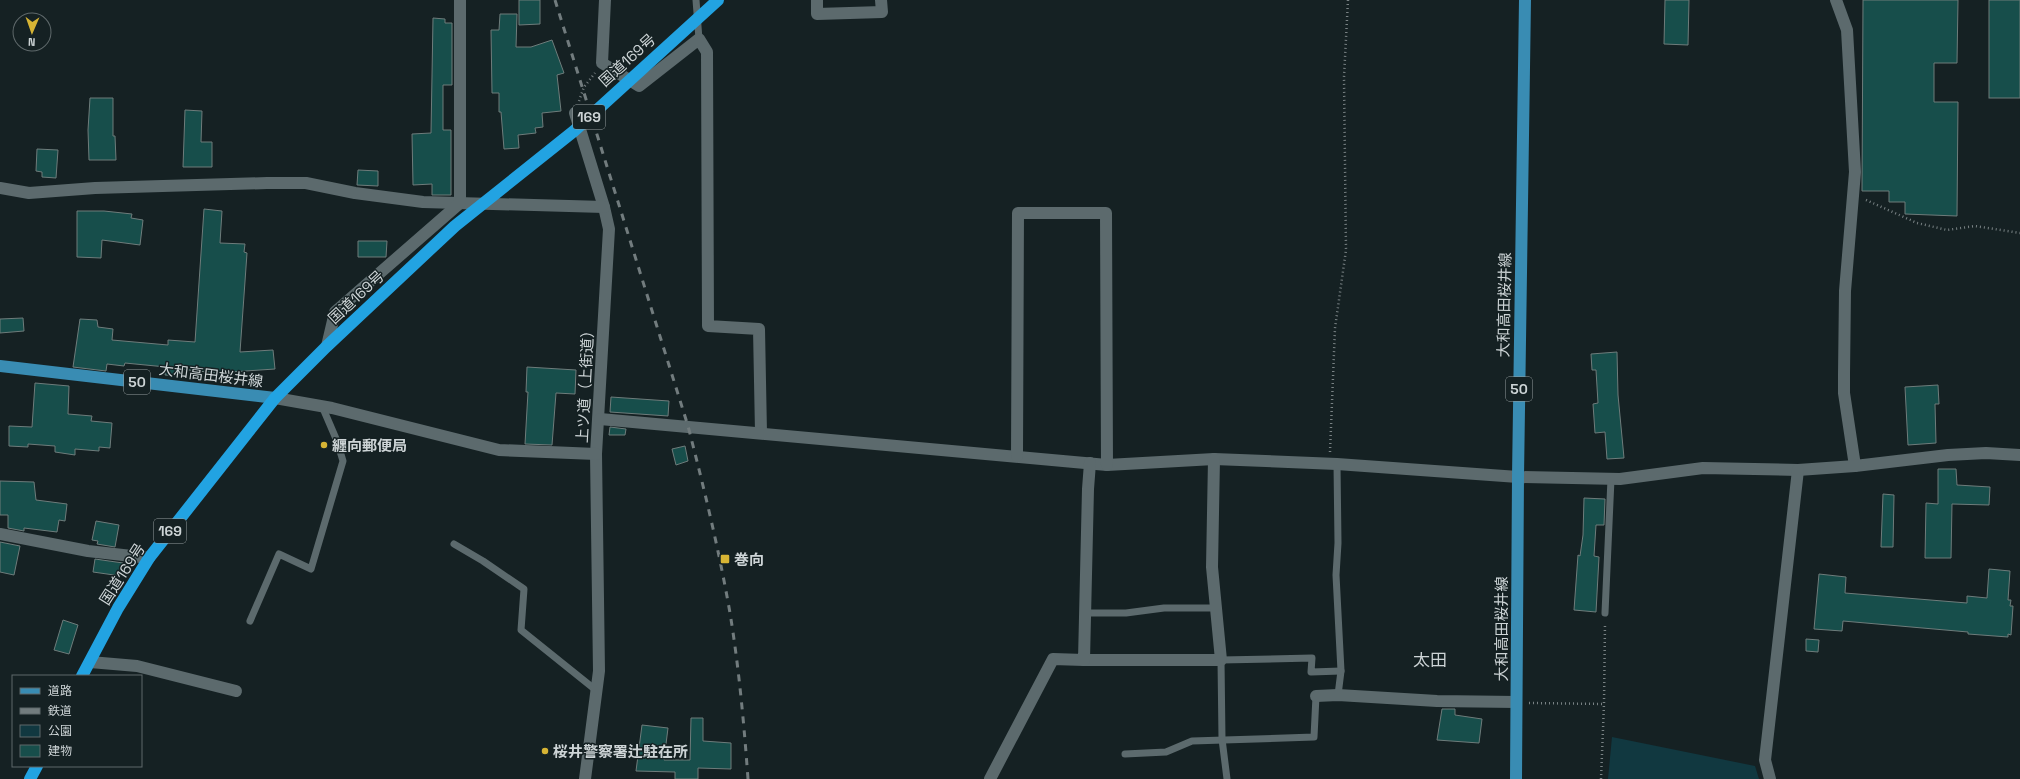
<svg xmlns="http://www.w3.org/2000/svg" width="2020" height="779" viewBox="0 0 2020 779" font-family="'Space Grotesk','Noto Sans JP',sans-serif">
  <style>
    .green { fill: #113840 }
    .building { fill: #174e4b; stroke: #6e7c7b }
    .lines { fill: none; stroke-linecap: round; stroke-linejoin: round }
    .path { stroke: #798284; stroke-width: 2.5; stroke-dasharray: 1 3; stroke-linecap: butt }
    .lane { stroke: #5c6a6d; stroke-width: 7 }
    .street { stroke: #5c6a6d; stroke-width: 12 }
    .primary { stroke: #398cb3; stroke-width: 12 }
    .highway { stroke: #22a3e2; stroke-width: 12 }
    .rail { stroke: #727c7e; stroke-width: 3; stroke-dasharray: 7 7; stroke-linecap: butt }
    .poi-dot { fill: #d7b434; stroke: #152123; stroke-width: 1.5 }
    .labels { text-anchor: middle; dominant-baseline: central; stroke-width: 3; stroke-linejoin: round; paint-order: stroke }
    .shield { fill: #152123; stroke: #969ea0; stroke-width: 1 }
    .shield-label { font-size: 14px; font-weight: bold; fill: #cdd4d6 }
    .street-label { font-size: 15px; fill: #cdd4d6; stroke: #152123 }
    .poi-label { font-size: 15px; font-weight: bold; fill: #cdd4d6; stroke: #152123; text-anchor: start }
    .quarter-label { font-size: 17px; fill: #cdd4d6; stroke: #152123 }
  </style>
  <rect width="100%" height="100%" fill="#152123"/>
  <!-- green -->
  <polygon class="green" points="1612,737 1755,766 1759,779 1608,779"/>
  <!-- building -->
  <g class="building">
    <polygon points="519,0 540,0 540,24 519,25"/>
    <polygon points="1665,0 1689,0 1688,45 1664,44"/>
    <polygon points="1863,0 1958,0 1957,63 1934,63 1934,102 1958,102 1957,216 1905,214 1905,202 1889,202 1889,191 1862,191"/>
    <rect x="1989" y="0" width="31" height="98"/>
    <polygon points="500,14 517,14 516,47 531,47 552,40 564,73 557,75 561,111 542,113 543,127 535,128 536,133 518,135 519,148 504,149 501,112 499,112 499,93 492,93 491,30 499,30"/>
    <polygon points="433,18 445,19 445,23 452,23 452,85 443,85 443,130 451,130 451,195 432,195 432,184 413,185 412,134 431,133"/>
    <polygon points="90,98 113,98 113,136 115,136 116,160 89,160 88,130"/>
    <polygon points="185,110 202,111 201,142 212,142 212,167 183,167"/>
    <polygon points="37,149 58,150 56,178 42,177 42,172 36,171"/>
    <polygon points="358,170 378,171 378,186 357,185"/>
    <polygon points="204,209 222,211 220,243 245,244 244,252 247,253 240,352 273,350 275,369 216,373 180,369 179,376 165,375 166,367 125,363 124,366 107,364 106,371 73,367 80,319 97,320 98,327 113,329 112,340 168,345 168,340 195,342"/>
    <polygon points="77,211 104,211 132,214 131,218 143,220 140,245 102,240 101,258 77,257"/>
    <polygon points="358,241 387,241 386,257 358,257"/>
    <polygon points="23,318 24,331 0,333 0,319"/>
    <polygon points="1617,352 1618,395 1624,458 1607,459 1605,432 1595,433 1593,404 1598,403 1596,370 1592,370 1591,354"/>
    <polygon points="527,367 576,370 575,394 556,393 552,445 525,444 528,392 526,392"/>
    <polygon points="35,383 69,386 68,414 92,416 91,421 112,423 110,448 99,447 99,451 75,449 75,455 55,452 55,446 28,444 28,447 9,446 9,426 32,427"/>
    <polygon points="1938,385 1939,404 1935,404 1936,443 1908,445 1905,387"/>
    <polygon points="611,397 669,401 668,416 610,412"/>
    <polygon points="610,427 626,429 625,435 609,435"/>
    <polygon points="685,446 688,461 676,465 672,449"/>
    <polygon points="1938,469 1956,469 1957,485 1990,487 1989,505 1952,504 1951,558 1925,558 1926,503 1938,504"/>
    <polygon points="0,481 34,482 36,500 67,504 65,521 59,520 57,532 24,528 24,531 8,528 8,515 0,515"/>
    <polygon points="1883,494 1894,495 1893,547 1881,547"/>
    <polygon points="1584,498 1605,499 1604,525 1596,525 1594,556 1599,557 1596,612 1574,610 1578,555 1580,556 1583,535"/>
    <polygon points="96,521 119,525 115,547 97,544 98,541 92,540"/>
    <polygon points="0,542 20,546 14,575 0,572"/>
    <polygon points="95,559 123,563 121,576 93,572"/>
    <polygon points="1989,569 2010,571 2008,600 2011,600 2010,606 2013,606 2011,635 2008,634 2008,637 1968,634 1968,632 1843,621 1842,631 1814,629 1819,574 1846,577 1845,593 1967,603 1967,596 1987,598"/>
    <polygon points="63,620 78,625 69,654 54,650"/>
    <polygon points="1806,639 1819,640 1818,652 1806,651"/>
    <polygon points="1442,709 1455,709 1455,715 1482,719 1479,743 1437,740"/>
    <polygon points="691,718 703,718 703,741 731,743 731,769 698,768 698,779 675,779 675,772 636,771 642,725 668,728 664,760 690,760"/>
  </g>
  <g class="lines">
    <!-- path -->
    <g class="path">
      <polyline points="579,101 584,87 595,73"/>
      <polyline points="1866,200 1917,223 1947,230 1975,226 2020,233"/>
      <polyline points="1330,452 1335,328 1346,250 1344,77 1348,0"/>
      <polyline points="1529,703 1604,704"/>
      <polyline points="1601,779 1604,704 1605,623"/>
    </g>
    <!-- lane -->
    <g class="lane">
      <polyline points="696,0 699,39"/>
      <polyline points="1337,464 1338,543 1336,575 1341,671 1338,695"/>
      <polyline points="454,544 483,561 524,589 521,630 597,691"/>
      <polyline points="1085,613 1126,613 1164,608 1216,608"/>
      <polyline points="1605,613 1611,479"/>
      <polyline points="250,621 279,554 311,569 343,461 337,441 322,406"/>
      <polyline points="1125,754 1166,752 1192,741 1314,737 1316,696"/>
      <polyline points="1227,779 1222,739 1221,660 1312,658 1311,672 1341,671"/>
    </g>
    <!-- street -->
    <g class="street">
      <polyline points="605,0 602,63 639,86 699,39 707,52 708,326 759,329 761,433"/>
      <polyline points="817,0 817,14 882,12 881,0"/>
      <polyline points="1836,0 1847,30 1855,172 1845,291 1844,374 1844,393 1855,466"/>
      <polyline points="575,113 604,207 609,229 596,454 599,671 585,779"/>
      <polyline points="0,188 29,193 95,188 267,183 306,183 355,193 423,202 604,207"/>
      <polyline points="327,346 335,312 460,203 460,0"/>
      <polyline points="275,398 332,408 499,450 596,454"/>
      <polyline points="600,419 1107,465 1214,459 1337,464 1518,477 1620,479 1703,468 1798,470 1855,466 1948,455 1986,453 2020,455"/>
      <polyline points="1017,456 1018,213 1106,213 1107,465"/>
      <polyline points="0,534 88,551 149,558"/>
      <polyline points="1084,660 1221,660 1212,567 1214,459"/>
      <polyline points="90,662 137,666 236,691"/>
      <polyline points="1316,696 1338,695 1437,701 1516,702"/>
      <polyline points="990,779 1053,659 1084,660 1088,489 1090,463"/>
      <polyline points="1770,779 1765,760 1798,470"/>
    </g>
    <!-- primary -->
    <g class="primary">
      <polyline points="0,366 275,398"/>
      <polyline points="1516,779 1518,477 1525,0"/>
    </g>
    <!-- highway -->
    <g class="highway">
      <polyline points="82,676 118,608 149,558 275,398 327,346 455,226 574,131 718,0"/>
      <polyline points="30,779 37,766"/>
    </g>
    <!-- rail -->
    <path class="rail" d="M555,0L688,426C704,488 719,550 730,613C739,668 744,724 748,779"/>
  </g>
  <!-- markers -->
  <g class="poi-dot">
    <circle cx="324" cy="445" r="4"/>
    <rect x="720" y="554" width="10" height="10" rx="2"/>
    <circle cx="545" cy="751" r="4"/>
  </g>
  <g class="labels">
    <!-- shield labels -->
    <g class="shield">
      <rect x="573" y="105" width="32" height="24" rx="3"/>
      <rect x="124" y="370" width="26" height="24" rx="3"/>
      <rect x="1506" y="377" width="26" height="24" rx="3"/>
      <rect x="154" y="519" width="32" height="24" rx="3"/>
    </g>
    <g class="shield-label">
      <text x="589" y="117">169</text>
      <text x="137" y="382">50</text>
      <text x="1519" y="389">50</text>
      <text x="170" y="531">169</text>
    </g>
    <!-- street labels -->
    <g class="street-label">
      <text transform="translate(627 60) rotate(-42)">国道169号</text>
      <text transform="translate(356 297) rotate(-43)">国道169号</text>
      <text transform="translate(1504 305) rotate(-89)">大和高田桜井線</text>
      <text transform="translate(211 375) rotate(7)">大和高田桜井線</text>
      <text transform="translate(585 383) rotate(-87)">上ツ道（上街道）</text>
      <text transform="translate(122 574) rotate(-57)">国道169号</text>
      <text transform="translate(1501 629) rotate(-90)">大和高田桜井線</text>
    </g>
    <!-- poi labels -->
    <g class="poi-label">
      <text x="332" y="445">纒向郵便局</text>
      <text x="734" y="559">巻向</text>
      <text x="553" y="751">桜井警察署辻駐在所</text>
    </g>
    <!-- quarter labels -->
    <g class="quarter-label">
      <text x="1430" y="660">太田</text>
    </g>
  </g>
  <!-- legend -->
  <rect x="12" y="675" width="130" height="92" fill="#152123" stroke="#5f696b"/>
  <rect x="20" y="688" width="20" height="6" fill="#398cb3" stroke="#5f696b"/>
  <text x="48" y="695" font-size="12" fill="#cdd4d6">道路</text>
  <rect x="20" y="708" width="20" height="6" fill="#727c7e" stroke="#5f696b"/>
  <text x="48" y="715" font-size="12" fill="#cdd4d6">鉄道</text>
  <rect x="20" y="725" width="20" height="12" fill="#113840" stroke="#5f696b"/>
  <text x="48" y="735" font-size="12" fill="#cdd4d6">公園</text>
  <rect x="20" y="745" width="20" height="12" fill="#174e4b" stroke="#5f696b"/>
  <text x="48" y="755" font-size="12" fill="#cdd4d6">建物</text>
  <!-- north arrow -->
  <g transform="translate(32 32) rotate(182)"><circle r="19" fill="#152123" stroke="#5f696b"/>
  <path d="M0-3L7 15L0 10L-7 15Z" fill="#d7b434"/>
  <text y="-6" font-size="11" font-weight="bold" text-anchor="middle" fill="#cdd4d6">N</text>
  </g>
</svg>
